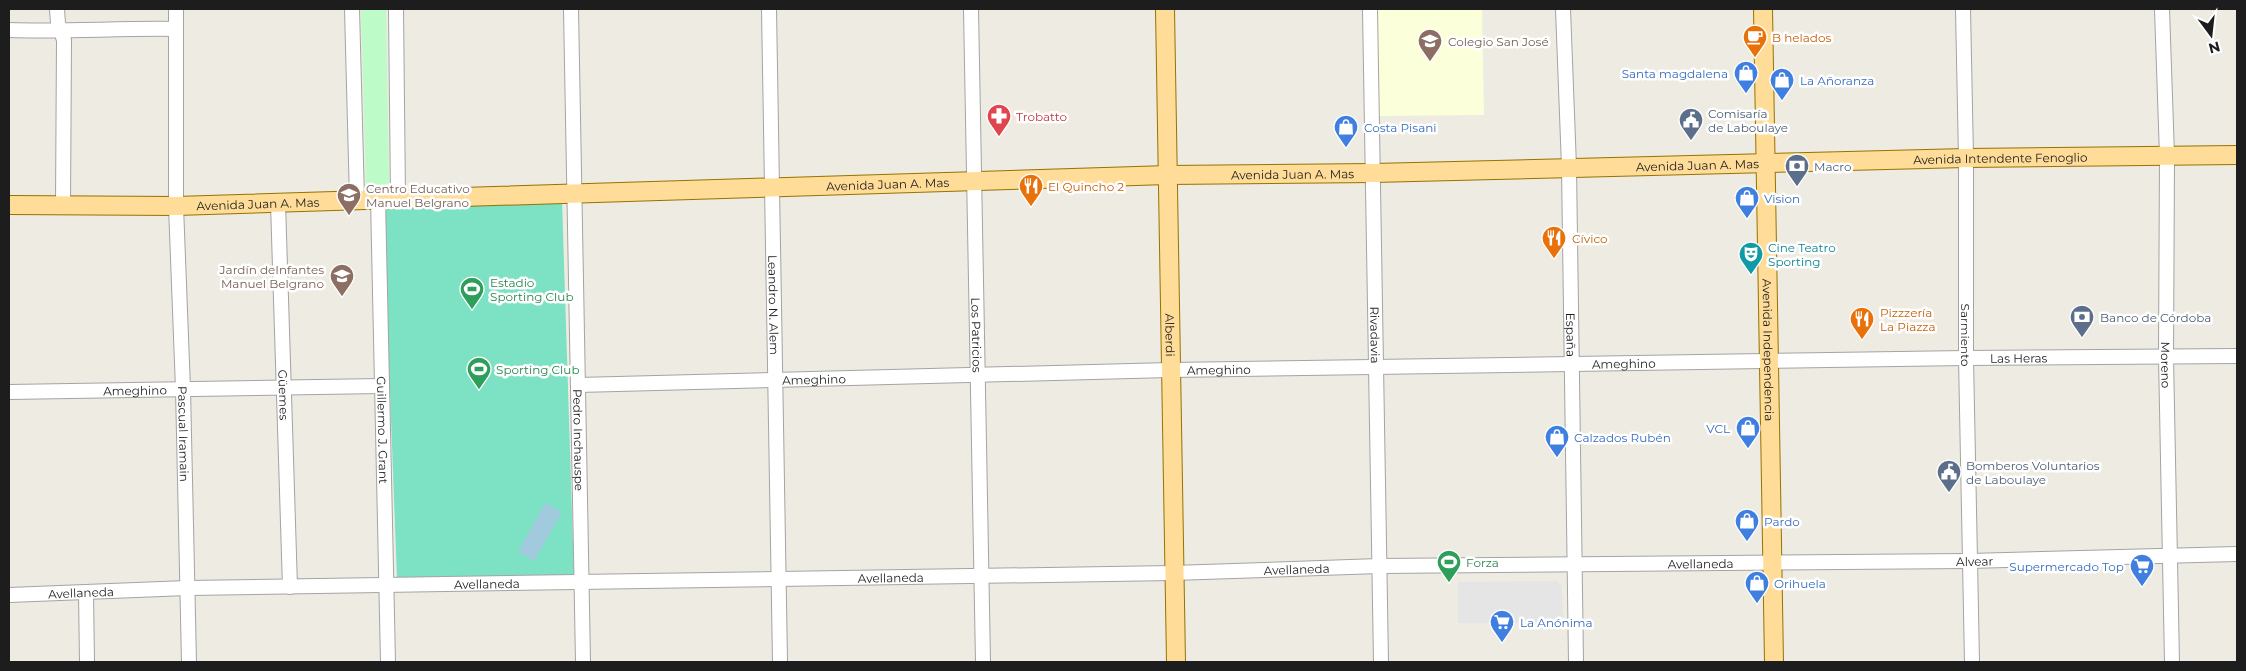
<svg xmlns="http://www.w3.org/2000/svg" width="2246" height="671" viewBox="0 0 2246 671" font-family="Montserrat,sans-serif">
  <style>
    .education { fill: #fbffda }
    .park { fill: #bdfbc8 }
    .pitch { fill: #7de1c4 }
    .parking { fill: #e5e5e5 }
    .water { fill: #a1cade }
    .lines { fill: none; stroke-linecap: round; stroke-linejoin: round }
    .minor-casing { stroke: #a4a4a4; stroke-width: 16 }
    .major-casing { stroke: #957300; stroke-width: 20 }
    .minor { stroke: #fff; stroke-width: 14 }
    .major { stroke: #ffdc97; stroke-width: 18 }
    .labels { text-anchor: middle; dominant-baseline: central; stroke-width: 5; stroke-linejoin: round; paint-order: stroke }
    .food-label { font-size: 12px; fill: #c56008; stroke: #fff; text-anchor: start }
    .education-label { font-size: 12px; fill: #785e54; stroke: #fff; text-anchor: start }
    .shop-label { font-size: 12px; fill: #366cbe; stroke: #fff; text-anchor: start }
    .service-label { font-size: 12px; fill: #4e5e75; stroke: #fff; text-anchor: start }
    .health-label { font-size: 12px; fill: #be3a42; stroke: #fff; text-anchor: start }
    .street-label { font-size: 12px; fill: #1d1d1d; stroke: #fff }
    .culture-label { font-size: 12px; fill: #0d838f; stroke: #fff; text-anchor: start }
    .leisure-label { font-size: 12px; fill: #27864d; stroke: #fff; text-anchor: start }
  </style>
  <rect width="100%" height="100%" fill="#eeebe2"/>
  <!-- education -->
  <polygon class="education" points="1377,9 1482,9 1484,115 1378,116"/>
  <!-- park -->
  <polygon class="park" points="361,9 386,9 389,182 378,199 366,183"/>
  <!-- pitch -->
  <polygon class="pitch" points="562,200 574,576 397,579 383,204"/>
  <!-- parking -->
  <polygon class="parking" points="1556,581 1562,586 1563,623 1458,623 1458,582"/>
  <!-- water -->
  <polygon class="water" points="545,503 562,512 534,561 518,552"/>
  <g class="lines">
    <defs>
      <g id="minor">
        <polyline points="57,9 58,23 64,40 63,205"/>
        <path id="s1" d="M176,9V206L183,389L189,662"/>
        <polyline points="352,9 357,200"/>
        <polyline points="396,9 398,198"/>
        <path id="s2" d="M571,9L583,662"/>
        <path id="s3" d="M769,9L780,662"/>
        <path id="s4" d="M971,9L983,662"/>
        <path id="s5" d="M1370,9L1381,662"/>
        <path id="s6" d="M1563,9L1569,167L1576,662"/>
        <path id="s7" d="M1963,9L1966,158V358L1972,662"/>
        <path id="s8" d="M2162,9L2167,156L2166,357L2172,662"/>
        <path d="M9,30C65,32 120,28 176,29"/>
        <path id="s9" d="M378,199L388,662"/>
        <path id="s10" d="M278,203L290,587"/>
        <path id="s11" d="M578,385L1170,370L1966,358L2237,356"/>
        <path id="s12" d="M9,392L382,386"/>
        <polyline points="86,593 87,662"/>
        <path id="s13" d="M9,595L187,588L1173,573L1379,566L1969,561L2237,554"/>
      </g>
      <g id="major">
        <path id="s14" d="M1165,9L1176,662"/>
        <path id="s15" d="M1763,9L1774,662"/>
        <path id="s16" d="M9,205L176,206L1168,175L1373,173L1966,158L2237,155"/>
      </g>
    </defs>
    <!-- minor casing -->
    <use href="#minor" class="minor-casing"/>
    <!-- major casing -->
    <use href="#major" class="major-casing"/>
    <!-- minor -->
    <use href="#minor" class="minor"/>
    <!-- major -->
    <use href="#major" class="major"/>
  </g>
  <!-- icons -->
  <defs>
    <symbol id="cafe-pin" viewBox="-11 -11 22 30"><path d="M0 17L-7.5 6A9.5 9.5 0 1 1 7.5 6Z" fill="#e8710a" stroke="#fff"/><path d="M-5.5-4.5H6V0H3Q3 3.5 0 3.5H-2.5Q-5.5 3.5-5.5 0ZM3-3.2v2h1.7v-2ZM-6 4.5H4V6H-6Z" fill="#fff"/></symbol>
    <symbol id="school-pin" viewBox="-11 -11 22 30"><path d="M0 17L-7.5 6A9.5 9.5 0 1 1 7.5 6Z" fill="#8d6e63" stroke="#fff"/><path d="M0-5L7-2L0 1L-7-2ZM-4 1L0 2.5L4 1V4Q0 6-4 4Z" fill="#fff"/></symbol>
    <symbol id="shop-pin" viewBox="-11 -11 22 30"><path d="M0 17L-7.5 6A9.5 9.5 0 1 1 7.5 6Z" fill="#3f7fe0" stroke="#fff"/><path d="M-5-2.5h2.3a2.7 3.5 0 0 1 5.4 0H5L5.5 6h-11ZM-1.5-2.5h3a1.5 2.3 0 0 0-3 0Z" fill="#fff"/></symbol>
    <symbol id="pharmacy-pin" viewBox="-11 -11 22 30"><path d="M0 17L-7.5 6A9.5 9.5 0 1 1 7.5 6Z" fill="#e0444e" stroke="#fff"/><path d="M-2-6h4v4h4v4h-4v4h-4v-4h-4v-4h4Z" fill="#fff"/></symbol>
    <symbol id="civic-pin" viewBox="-11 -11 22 30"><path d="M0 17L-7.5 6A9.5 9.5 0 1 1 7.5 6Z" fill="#5c6f8a" stroke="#fff"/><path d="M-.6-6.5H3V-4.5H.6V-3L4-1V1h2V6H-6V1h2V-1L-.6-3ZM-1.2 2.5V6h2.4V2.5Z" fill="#fff"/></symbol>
    <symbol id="bank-pin" viewBox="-11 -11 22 30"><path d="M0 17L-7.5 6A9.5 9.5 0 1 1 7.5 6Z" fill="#5c6f8a" stroke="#fff"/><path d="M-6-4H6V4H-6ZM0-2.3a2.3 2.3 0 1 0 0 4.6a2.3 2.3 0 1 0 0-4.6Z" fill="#fff"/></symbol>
    <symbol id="restaurant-pin" viewBox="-11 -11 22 30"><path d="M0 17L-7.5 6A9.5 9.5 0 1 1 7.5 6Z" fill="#e8710a" stroke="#fff"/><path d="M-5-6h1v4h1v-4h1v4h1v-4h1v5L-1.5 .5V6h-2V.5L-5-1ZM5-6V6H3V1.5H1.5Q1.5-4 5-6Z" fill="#fff"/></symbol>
    <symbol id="theatre-pin" viewBox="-11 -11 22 30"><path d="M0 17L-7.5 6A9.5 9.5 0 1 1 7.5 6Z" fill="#0f9aa8" stroke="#fff"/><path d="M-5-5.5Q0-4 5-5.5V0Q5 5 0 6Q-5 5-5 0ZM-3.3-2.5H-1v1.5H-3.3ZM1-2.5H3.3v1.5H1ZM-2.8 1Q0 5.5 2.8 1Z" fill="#fff"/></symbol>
    <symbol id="stadium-pin" viewBox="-11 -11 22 30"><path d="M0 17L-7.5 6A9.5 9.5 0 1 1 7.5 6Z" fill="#2e9e5b" stroke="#fff"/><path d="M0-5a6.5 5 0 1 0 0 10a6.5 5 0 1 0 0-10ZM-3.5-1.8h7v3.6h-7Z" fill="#fff"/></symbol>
    <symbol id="supermarket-pin" viewBox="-11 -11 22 30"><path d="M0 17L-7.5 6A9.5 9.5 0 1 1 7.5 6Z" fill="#3f7fe0" stroke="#fff"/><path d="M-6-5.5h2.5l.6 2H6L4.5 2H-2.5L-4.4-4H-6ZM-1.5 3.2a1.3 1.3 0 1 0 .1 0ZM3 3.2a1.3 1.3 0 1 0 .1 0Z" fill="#fff"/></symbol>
  </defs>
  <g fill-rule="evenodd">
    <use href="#cafe-pin" x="1741" y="23" width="28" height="38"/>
    <use href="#school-pin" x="1416" y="27" width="28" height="38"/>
    <use href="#shop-pin" x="1732" y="59" width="28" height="38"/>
    <use href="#shop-pin" x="1768" y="66" width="28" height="38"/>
    <use href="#pharmacy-pin" x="985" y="102" width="28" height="38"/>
    <use href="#civic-pin" x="1677" y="106" width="28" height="38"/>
    <use href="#shop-pin" x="1332" y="113" width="28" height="38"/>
    <use href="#bank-pin" x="1783" y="152" width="28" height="38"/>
    <use href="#restaurant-pin" x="1017" y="172" width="28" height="38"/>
    <use href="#school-pin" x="335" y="181" width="28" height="38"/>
    <use href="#shop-pin" x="1733" y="184" width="28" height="38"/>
    <use href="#restaurant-pin" x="1540" y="224" width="28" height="38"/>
    <use href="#theatre-pin" x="1737" y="240" width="28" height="38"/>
    <use href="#school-pin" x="328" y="262" width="28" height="38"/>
    <use href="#stadium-pin" x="458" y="275" width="28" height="38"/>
    <use href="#bank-pin" x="2068" y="303" width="28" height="38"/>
    <use href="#restaurant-pin" x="1848" y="305" width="28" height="38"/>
    <use href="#stadium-pin" x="465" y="355" width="28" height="38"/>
    <use href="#shop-pin" x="1734" y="414" width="28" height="38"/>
    <use href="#shop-pin" x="1543" y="423" width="28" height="38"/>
    <use href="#civic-pin" x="1935" y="458" width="28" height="38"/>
    <use href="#shop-pin" x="1733" y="507" width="28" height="38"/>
    <use href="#stadium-pin" x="1435" y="548" width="28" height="38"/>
    <use href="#supermarket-pin" x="2128" y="552" width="28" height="38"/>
    <use href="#shop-pin" x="1743" y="569" width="28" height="38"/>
    <use href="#supermarket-pin" x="1488" y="608" width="28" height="38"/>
  </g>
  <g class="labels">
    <!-- food labels -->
    <g class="food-label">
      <text x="1772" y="37">B helados</text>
      <text x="1048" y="186">El Quincho 2</text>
      <text x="1572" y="238">Cívico</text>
      <text x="1880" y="312">Pizzzería<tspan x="1880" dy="14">La Piazza</tspan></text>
    </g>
    <!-- education labels -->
    <g class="education-label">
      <text x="1448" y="41">Colegio San José</text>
      <text x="366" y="188">Centro Educativo<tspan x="366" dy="14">Manuel Belgrano</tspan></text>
      <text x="324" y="269" text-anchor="end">Jardín deInfantes<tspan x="324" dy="14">Manuel Belgrano</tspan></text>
    </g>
    <!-- shop labels -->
    <g class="shop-label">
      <text x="1728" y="73" text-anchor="end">Santa magdalena</text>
      <text x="1800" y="80">La Añoranza</text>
      <text x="1364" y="127">Costa Pisani</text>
      <text x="1764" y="198">Vision</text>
      <text x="1730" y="428" text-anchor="end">VCL</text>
      <text x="1574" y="437">Calzados Rubén</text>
      <text x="1764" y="521">Pardo</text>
      <text x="2124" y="566" text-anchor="end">Supermercado Top</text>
      <text x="1774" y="583">Orihuela</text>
      <text x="1520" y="622">La Anónima</text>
    </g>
    <!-- service labels -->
    <g class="service-label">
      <text x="1708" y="113">Comisaría<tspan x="1708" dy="14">de Laboulaye</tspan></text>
      <text x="1814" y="166">Macro</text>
      <text x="2100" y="317">Banco de Córdoba</text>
      <text x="1966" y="465">Bomberos Voluntarios<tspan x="1966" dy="14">de Laboulaye</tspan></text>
    </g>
    <!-- health labels -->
    <g class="health-label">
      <text x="1016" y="116">Trobatto</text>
    </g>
    <!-- street labels -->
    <g class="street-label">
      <text stroke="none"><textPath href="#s16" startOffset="1992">Avenida Intendente Fenoglio</textPath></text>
      <text stroke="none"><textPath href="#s16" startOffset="1689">Avenida Juan A. Mas</textPath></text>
      <text stroke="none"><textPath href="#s16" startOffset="1284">Avenida Juan A. Mas</textPath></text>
      <text stroke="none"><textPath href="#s16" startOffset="879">Avenida Juan A. Mas</textPath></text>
      <text stroke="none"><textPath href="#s16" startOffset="249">Avenida Juan A. Mas</textPath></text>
      <text stroke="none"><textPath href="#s3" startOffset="296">Leandro N. Alem</textPath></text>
      <text stroke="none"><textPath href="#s4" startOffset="326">Los Patricios</textPath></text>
      <text stroke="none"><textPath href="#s5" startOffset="326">Rivadavia</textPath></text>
      <text stroke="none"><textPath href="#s6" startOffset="326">España</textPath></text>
      <text stroke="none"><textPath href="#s14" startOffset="326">Alberdi</textPath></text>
      <text stroke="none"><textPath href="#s7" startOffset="326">Sarmiento</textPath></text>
      <text stroke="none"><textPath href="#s15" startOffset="341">Avenida Independencia</textPath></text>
      <text stroke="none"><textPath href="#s11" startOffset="1441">Las Heras</textPath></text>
      <text stroke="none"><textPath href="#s11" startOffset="1046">Ameghino</textPath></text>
      <text stroke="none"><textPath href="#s8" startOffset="356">Moreno</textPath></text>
      <text stroke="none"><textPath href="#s11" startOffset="641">Ameghino</textPath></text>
      <text stroke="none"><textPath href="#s11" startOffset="236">Ameghino</textPath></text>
      <text stroke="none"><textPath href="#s12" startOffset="126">Ameghino</textPath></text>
      <text stroke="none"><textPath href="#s10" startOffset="192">Güemes</textPath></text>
      <text stroke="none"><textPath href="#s9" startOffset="231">Guillermo J. Grant</textPath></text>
      <text stroke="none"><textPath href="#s1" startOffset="425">Pascual Iramain</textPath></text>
      <text stroke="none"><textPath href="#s2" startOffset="431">Pedro Inchauspe</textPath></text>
      <text stroke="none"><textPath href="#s13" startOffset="1966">Alvear</textPath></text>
      <text stroke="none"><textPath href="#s13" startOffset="1692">Avellaneda</textPath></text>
      <text stroke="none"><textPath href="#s13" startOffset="1288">Avellaneda</textPath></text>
      <text stroke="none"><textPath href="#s13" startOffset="882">Avellaneda</textPath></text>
      <text stroke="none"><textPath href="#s13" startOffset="478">Avellaneda</textPath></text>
      <text stroke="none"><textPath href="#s13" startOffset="72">Avellaneda</textPath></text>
    </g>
    <!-- culture labels -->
    <g class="culture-label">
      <text x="1768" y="247">Cine Teatro<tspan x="1768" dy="14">Sporting</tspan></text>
    </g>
    <!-- leisure labels -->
    <g class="leisure-label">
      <text x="490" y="282">Estadio<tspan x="490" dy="14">Sporting Club</tspan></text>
      <text x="496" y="369">Sporting Club</text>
      <text x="1466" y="562">Forza</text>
    </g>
  </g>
  <!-- border -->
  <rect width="2246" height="671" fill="none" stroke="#1d1d1d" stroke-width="20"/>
  <!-- north arrow -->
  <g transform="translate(2211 35) rotate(165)" stroke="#ffffff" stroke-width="4" paint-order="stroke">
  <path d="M0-4L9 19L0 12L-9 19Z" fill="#1d1d1d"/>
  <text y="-8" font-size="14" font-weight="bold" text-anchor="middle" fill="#1d1d1d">N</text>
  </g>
</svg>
